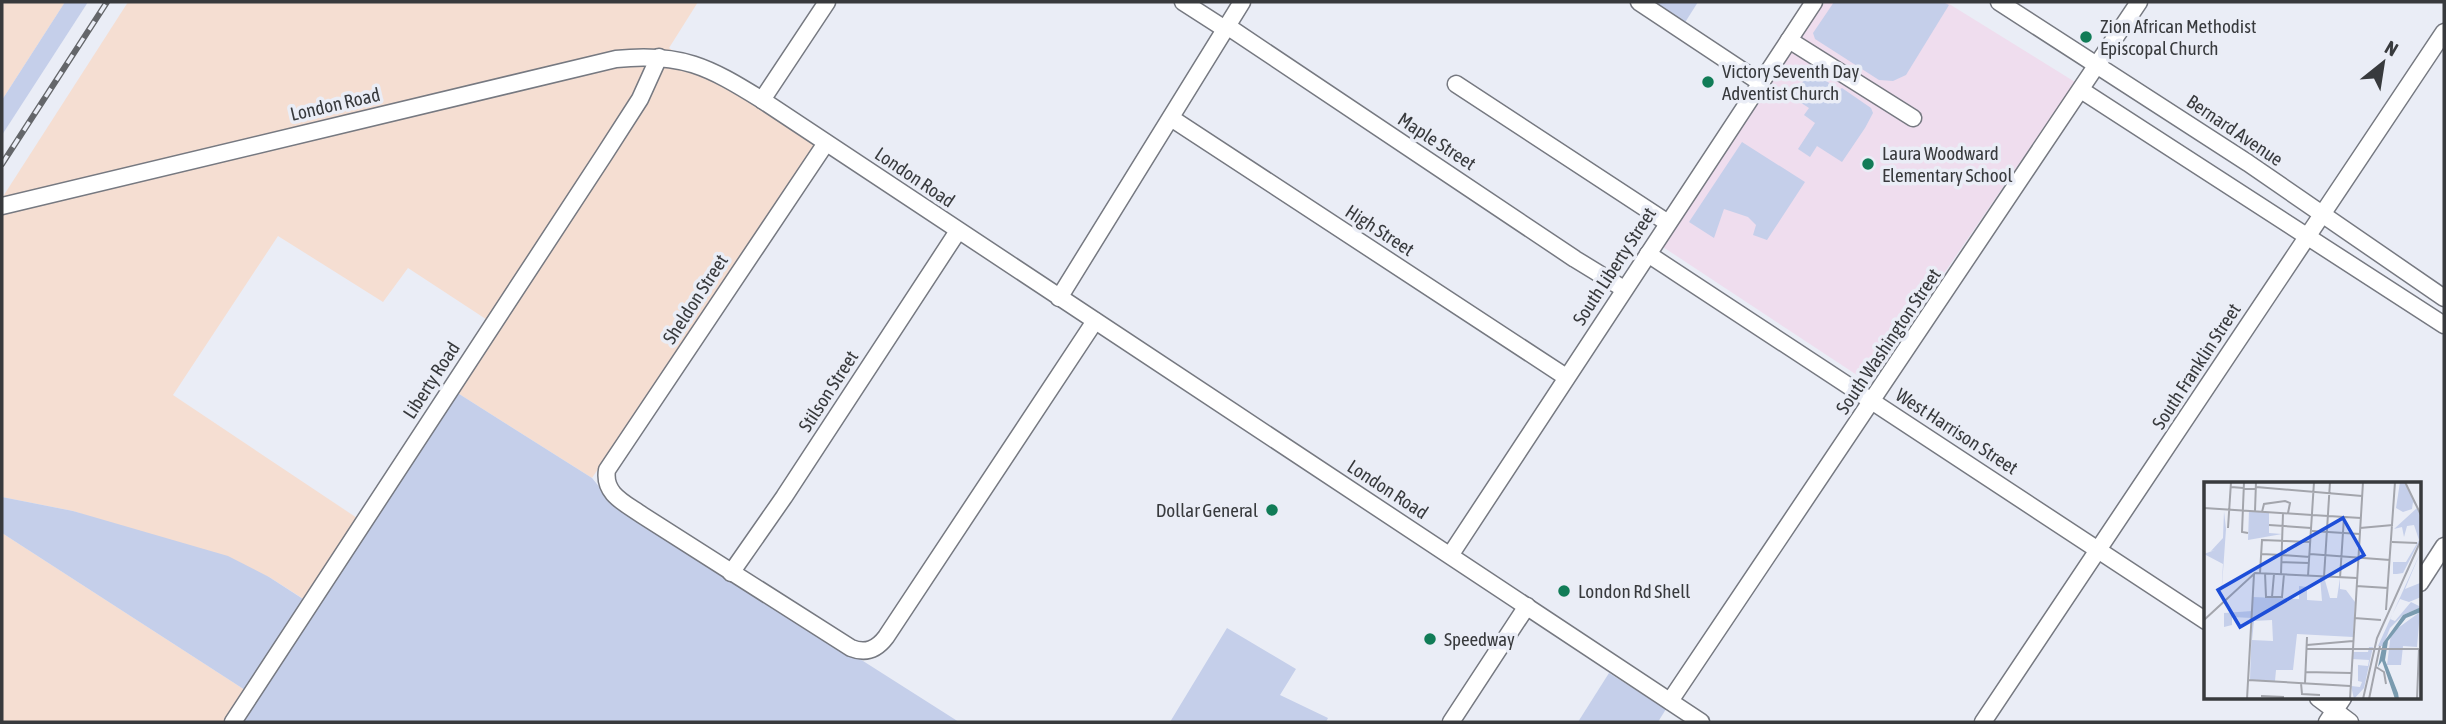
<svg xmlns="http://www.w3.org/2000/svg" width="2446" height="724" viewBox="0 0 2446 724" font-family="'Asap Condensed',sans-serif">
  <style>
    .industrial { fill: #f5ded2 }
    .education { fill: #efddee }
    .green { fill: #c5cfea }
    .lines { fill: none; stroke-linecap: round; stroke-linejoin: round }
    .minor-casing { stroke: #767981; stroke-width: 19 }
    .minor { stroke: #fff; stroke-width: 16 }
    .rail-casing { stroke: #64666a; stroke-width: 6 }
    .rail { stroke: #eaedf6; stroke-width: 3.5; stroke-dasharray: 10; stroke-linecap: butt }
    .poi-dot { fill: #117c57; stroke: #eaedf6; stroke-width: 2.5 }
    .labels { text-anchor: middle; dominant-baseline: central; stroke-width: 7; stroke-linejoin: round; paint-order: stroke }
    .poi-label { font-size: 19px; fill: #383a3d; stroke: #eaedf6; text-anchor: start }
    .street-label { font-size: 19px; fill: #383a3d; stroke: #eaedf6 }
    .inset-road { fill: none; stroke: #a3a5ac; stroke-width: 2 }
    .view { fill: #1d4ed8; fill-opacity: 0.15; stroke: #1d4ed8; stroke-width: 3.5 }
    .inset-edge { fill: none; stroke: #383a3d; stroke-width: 3.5 }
  </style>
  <rect width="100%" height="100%" fill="#eaedf6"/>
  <!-- industrial -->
  <g class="industrial">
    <polygon points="2,2 65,2 2,100"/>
    <polygon points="128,2 698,2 669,48 817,145 592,478 456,392 498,327 408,268 383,302 278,236 173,395 369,526 316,607 269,577 73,511 2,497 2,198"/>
    <polygon points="2,533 245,690 224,722 2,722"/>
  </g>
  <!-- education -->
  <polygon class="education" points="1825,2 1946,2 2075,82 1869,383 1663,247"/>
  <!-- green -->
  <g class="green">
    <polygon points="65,2 88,2 2,135 2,100"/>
    <polygon points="1650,2 1698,2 1684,24"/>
    <polygon points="1834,2 1943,2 1949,5 1906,75 1893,81 1879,80 1815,39 1813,33"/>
    <polygon points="1811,70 1839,90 1842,88 1871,108 1873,113 1865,128 1842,162 1817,146 1810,157 1798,149 1815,123 1804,115 1809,108 1792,97"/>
    <polygon points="1742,142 1805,182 1767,240 1753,235 1756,225 1748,217 1724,209 1714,238 1689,222"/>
    <polygon points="456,392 592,478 610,500 959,722 241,722"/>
    <polygon points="2,497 73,511 228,556 269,577 303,599 245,690 2,533"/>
    <polygon points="1227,628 1296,669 1280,695 1328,718 1326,722 1170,722"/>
    <polygon points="1609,673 1666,709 1658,722 1578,722"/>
  </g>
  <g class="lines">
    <defs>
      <g id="minor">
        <polyline points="1183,2 1225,29"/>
        <polyline points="1639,2 1761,83"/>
        <polyline points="1999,2 2248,163 2444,298"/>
        <polyline points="1227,26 1575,259 1624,289"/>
        <polyline points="1789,40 1913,118"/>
        <polyline points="1456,84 1668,223"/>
        <polyline points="2081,90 2444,325"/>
        <polyline points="762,100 827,2"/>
        <polyline points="1171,118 1566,377"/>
        <path d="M826,143L607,470C603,494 625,503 642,515L851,648C866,654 877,649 886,637L1095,321"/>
        <path d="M2,206L616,59C681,52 709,67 762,100C1075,307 1388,515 1701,722"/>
        <polyline points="1648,254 2206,621"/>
        <polyline points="1059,298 1242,2"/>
        <polyline points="1451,554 1814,2"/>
        <polyline points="731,573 784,497 958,231"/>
        <polyline points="2420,583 2444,546"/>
        <polyline points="2318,698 2350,722"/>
        <polyline points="1670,701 2139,2"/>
        <polyline points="233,722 604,155 640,99 659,57"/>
        <polyline points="1451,722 1527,606"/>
        <polyline points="1983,722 2444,32"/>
        <polyline points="2327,722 2343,698"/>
      </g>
    </defs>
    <!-- minor casing -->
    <use href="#minor" class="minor-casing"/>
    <!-- minor -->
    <use href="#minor" class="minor"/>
    <defs>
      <polyline id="rail" points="2,164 107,2"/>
    </defs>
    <!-- rail casing -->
    <use href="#rail" class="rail-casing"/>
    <!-- rail -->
    <use href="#rail" class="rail"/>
  </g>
  <!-- markers -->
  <g class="poi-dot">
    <circle cx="2086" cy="37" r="7"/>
    <circle cx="1708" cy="82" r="7"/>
    <circle cx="1868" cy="164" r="7"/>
    <circle cx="1272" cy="510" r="7"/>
    <circle cx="1564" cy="591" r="7"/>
    <circle cx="1430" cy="639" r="7"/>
  </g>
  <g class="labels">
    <!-- poi labels -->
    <g class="poi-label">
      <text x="2100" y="26">Zion African Methodist<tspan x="2100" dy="22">Episcopal Church</tspan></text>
      <text x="1722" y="71">Victory Seventh Day<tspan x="1722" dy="22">Adventist Church</tspan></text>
      <text x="1882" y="153">Laura Woodward<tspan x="1882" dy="22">Elementary School</tspan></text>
      <text x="1258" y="510" text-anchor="end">Dollar General</text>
      <text x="1578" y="591">London Rd Shell</text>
      <text x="1444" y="639">Speedway</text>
    </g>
    <!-- street labels -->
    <g class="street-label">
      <text transform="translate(335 104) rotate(-13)">London Road</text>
      <text transform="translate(2235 130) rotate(34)">Bernard Avenue</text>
      <text transform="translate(1437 141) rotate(33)">Maple Street</text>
      <text transform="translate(915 177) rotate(34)">London Road</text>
      <text transform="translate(1380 230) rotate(33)">High Street</text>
      <text transform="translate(1614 266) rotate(-57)">South Liberty Street</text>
      <text transform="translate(695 299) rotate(-57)">Sheldon Street</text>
      <text transform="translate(1888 341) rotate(-56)">South Washington Street</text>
      <text transform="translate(2196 366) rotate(-57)">South Franklin Street</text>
      <text transform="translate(431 380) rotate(-57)">Liberty Road</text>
      <text transform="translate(828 391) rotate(-57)">Stilson Street</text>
      <text transform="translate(1957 431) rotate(33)">West Harrison Street</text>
      <text transform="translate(1388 489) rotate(33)">London Road</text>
    </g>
  </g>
  <!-- overview -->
  <g transform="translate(2204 482)">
    <rect width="217" height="217" fill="#eaedf6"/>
    <path d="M196,0H200L215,28L217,53L216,58L199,91L193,92H189V80H202L215,58L210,43L203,44L200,55L198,45L190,47L213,26L209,20L208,27L199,30L192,26ZM20,29L22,47L17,118L19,82L0,72L11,68L7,69L19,56ZM45,29L65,31V51L78,52L44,58ZM217,69L201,107L216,101L217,115L205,120L196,117L186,137L191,139L207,120L217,125L199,133L186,146L179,164H174ZM116,95H120L126,116H133L136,96V107L142,108L151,120L149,155L93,152L89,188H72L71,199L46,198L48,136L28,135V143L20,145V131L48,129L49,115L95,117V104L103,105V118L118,119ZM68,138L69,159L48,158L50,139ZM216,130L213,165L199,164L197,183H183L187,151ZM165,165H169L160,206L150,217L147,204L156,205L158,200L154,199V183L164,184L165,178L148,177L149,170H164Z" fill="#c5cfea" fill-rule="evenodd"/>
    <path d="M217,125V130L202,136L184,159L181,178L194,211L195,217H191L178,179L174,185L179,161L199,133Z" fill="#7a9baf"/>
    <path class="inset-road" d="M40,0L38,50L44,51M201,0L217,33M27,5L52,7M52,5L158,14M0,26L108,33M51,29L52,0M58,30L60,22L81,19L86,21L84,31M108,33L157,36M65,43L107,46M24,46L27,0M156,46L189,43M108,49L156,52M188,60L213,61M57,72L78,73M106,72L186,78M78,73L106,75M77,80L105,81M56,91L58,58L106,60M61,91L62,115H78L80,92M77,92L79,31M104,94L110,0M120,95L126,0M136,96L140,35M152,104L184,106M68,115L70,92M182,128L191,0M150,136L177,138M0,138L51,91L153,96M103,163L149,159M103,167H215M172,185L180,190L182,202M101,190L147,191M44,198L146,204M97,201L98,212L116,213M101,201L103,155M57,214L80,215M43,217L50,92M146,217L159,0M159,217L173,156L217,58M165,217L176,164M213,217L215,167"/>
    <path class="view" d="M139,36L160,73L36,145L14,108Z"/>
    <rect width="217" height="217" class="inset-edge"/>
  </g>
  <!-- border -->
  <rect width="2446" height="724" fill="none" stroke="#383a3d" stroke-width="7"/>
  <!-- north arrow -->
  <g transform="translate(2383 63) rotate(30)" stroke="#eaedf6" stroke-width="5" paint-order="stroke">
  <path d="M0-5L12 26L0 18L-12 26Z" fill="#383a3d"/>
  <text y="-10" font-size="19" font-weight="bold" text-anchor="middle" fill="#383a3d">N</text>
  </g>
</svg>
